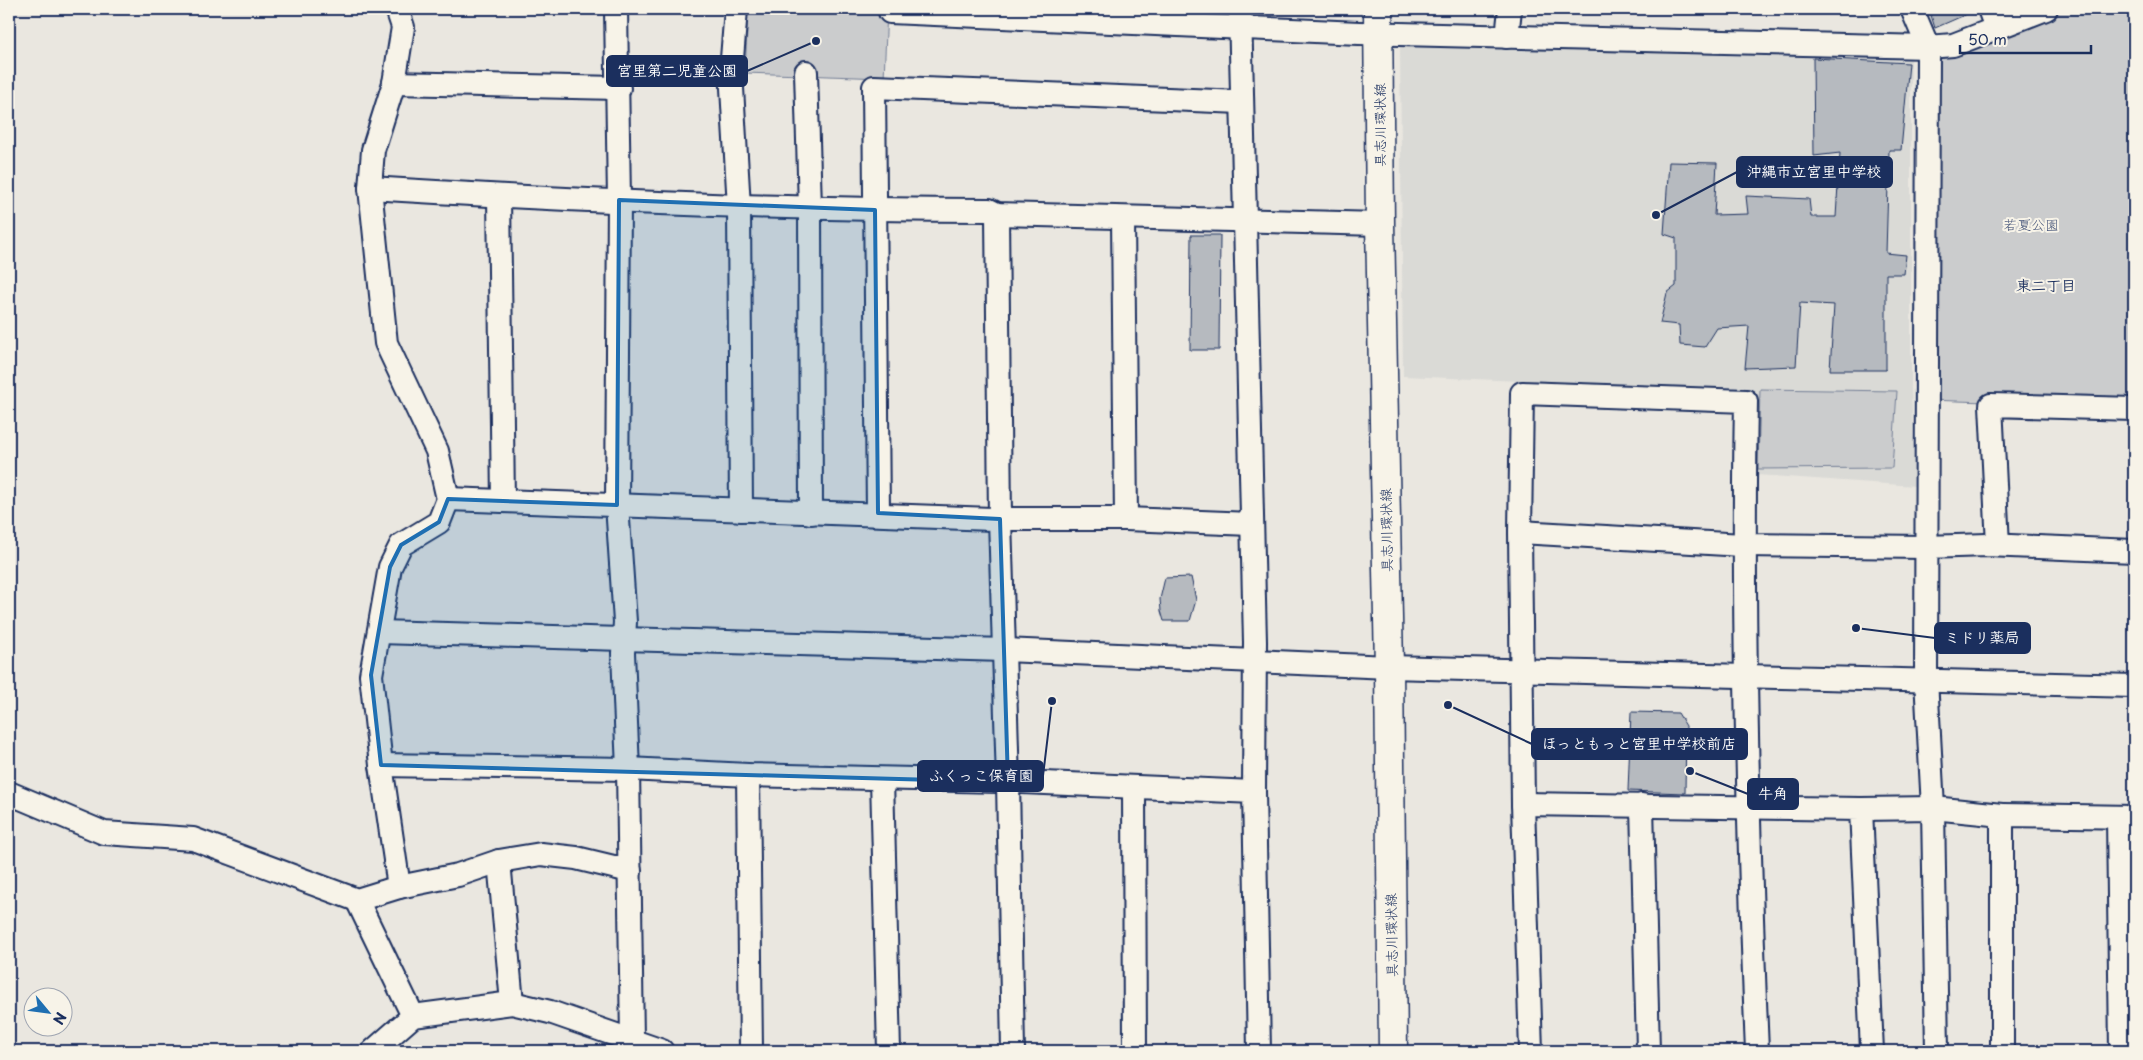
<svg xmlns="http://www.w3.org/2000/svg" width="2143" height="1060" viewBox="0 0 2143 1060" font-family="'Playpen Sans','Klee One',sans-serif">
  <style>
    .built { fill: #dadad6 }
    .green { fill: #cbcccd; stroke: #737e96 }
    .building { fill: #b6babf; stroke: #1b2f5e }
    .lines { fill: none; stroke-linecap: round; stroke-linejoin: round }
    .minor-casing { stroke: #1b2f5e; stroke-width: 26 }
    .major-casing { stroke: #1b2f5e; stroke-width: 31 }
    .minor { stroke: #f7f3e8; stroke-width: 22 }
    .major { stroke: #f7f3e8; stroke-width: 28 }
    .marked { fill: #1f6fb2; fill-opacity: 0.2; stroke: #1f6fb2; stroke-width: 4; stroke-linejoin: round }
    .labels { text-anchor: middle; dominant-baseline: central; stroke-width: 4; stroke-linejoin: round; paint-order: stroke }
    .street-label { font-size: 14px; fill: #1b2f5e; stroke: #f7f3e8 }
    .park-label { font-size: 14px; fill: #47567a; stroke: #f7f3e8 }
    .neighbourhood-label { font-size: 15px; font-weight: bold; fill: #1b2f5e; stroke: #f7f3e8 }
    .leader { fill: none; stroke: #1b2f5e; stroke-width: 2 }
    .callout-dot { fill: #1b2f5e; stroke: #f7f3e8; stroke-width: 2 }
    .callout { fill: #1b2f5e; stroke: #1b2f5e; stroke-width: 2 }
    .callout-label { font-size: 15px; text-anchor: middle; font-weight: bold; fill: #fff }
  </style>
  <rect width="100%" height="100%" fill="#eae7e0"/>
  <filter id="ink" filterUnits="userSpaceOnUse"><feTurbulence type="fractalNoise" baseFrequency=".02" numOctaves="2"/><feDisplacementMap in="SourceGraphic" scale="10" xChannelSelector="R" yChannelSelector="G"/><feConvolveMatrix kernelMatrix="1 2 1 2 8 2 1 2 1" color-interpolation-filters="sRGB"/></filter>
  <g filter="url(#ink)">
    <!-- built -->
    <polygon class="built" points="1400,46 1742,54 1911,54 1911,387 1915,486 1756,475 1754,391 1403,376"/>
    <!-- green -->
    <g class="green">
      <polygon points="748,9 887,9 884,78 745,73"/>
      <polygon points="2046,9 2134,9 2134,407 1927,400 1928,47"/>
      <polygon points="1760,389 1897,391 1892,468 1758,469"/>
    </g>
    <!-- building -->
    <g class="building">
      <polygon points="1929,9 1976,9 1976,10 1935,28"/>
      <polygon points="1813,58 1909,63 1901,150 1889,150 1886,253 1906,255 1904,274 1886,274 1886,370 1830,370 1834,305 1800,303 1796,366 1745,368 1749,326 1717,328 1705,347 1680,345 1679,325 1660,323 1667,293 1676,286 1676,238 1664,234 1669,162 1717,163 1714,215 1748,214 1746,196 1809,199 1811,217 1836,217 1840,153 1814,156"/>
      <polygon points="1191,235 1220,235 1219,350 1190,350"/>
      <polygon points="1191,577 1196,600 1190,621 1164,621 1161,611 1160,599 1165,578"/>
      <polygon points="1631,712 1678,713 1686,726 1685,793 1628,791"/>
    </g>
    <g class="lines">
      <defs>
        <g id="minor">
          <polyline points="397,9 403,27 394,83 373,150 370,188 386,343 437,451 448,499 439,522 401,545 390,567 371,675 381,765 399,887"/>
          <polyline points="616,9 619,200 617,505 625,622 623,653 628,769 632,1040"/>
          <polyline points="736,9 731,71 739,207 741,510"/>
          <polyline points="1240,9 1255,642 1254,792"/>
          <polyline points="1912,9 1928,47 1926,679 1933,808 1937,1051"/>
          <polyline points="1989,9 1996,28"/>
          <polyline points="890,12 1359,33 1928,47 1953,45 2046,9"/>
          <polyline points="1507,37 1510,9"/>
          <polyline points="806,72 810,208 811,513"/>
          <polyline points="394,83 619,88"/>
          <path d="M370,188C576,201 782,210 989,210L997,214L1380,224"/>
          <polyline points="499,196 503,501"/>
          <polyline points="997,214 1000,519 1008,782 1013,1051"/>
          <polyline points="1123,218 1126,519"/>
          <polyline points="448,499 992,519 1126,519 1251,524"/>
          <polyline points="878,513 874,87 1241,102"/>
          <polyline points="1520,532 1743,545 1926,547 1987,545 2134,551"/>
          <polyline points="1998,545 1991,405 2134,409"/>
          <polyline points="379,632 1004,650 1389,667 2134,686"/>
          <polyline points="381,765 628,769 748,775 998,781 1254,792 1259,1051"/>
          <polyline points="748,775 751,1051"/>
          <polyline points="882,779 889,1051"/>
          <polyline points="1134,787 1135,1051"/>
          <polyline points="9,793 104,833 193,839 357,900 399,887 458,875 499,861 541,854 576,858 630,871"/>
          <path d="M1523,804L1520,532L1522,393L1746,401C1742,618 1748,834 1757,1051"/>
          <polyline points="1642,805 1648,1051"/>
          <polyline points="1861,809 1933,808 2002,815"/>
          <polyline points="2118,817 2121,1051"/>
          <polyline points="499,861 512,1003"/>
          <polyline points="357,900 413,1016"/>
          <polyline points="373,1051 413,1016 512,1003 550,1012 662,1051"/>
          <polyline points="1531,1051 1523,804 1861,809 1872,1051"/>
          <polyline points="2002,1051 2002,815 2134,817"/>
        </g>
        <polyline id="major" points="1378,9 1380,224 1389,667 1393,1051"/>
      </defs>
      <!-- minor casing -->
      <use href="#minor" class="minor-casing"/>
      <!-- major casing -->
      <use href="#major" class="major-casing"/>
      <!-- minor -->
      <use href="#minor" class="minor"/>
      <!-- major -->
      <use href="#major" class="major"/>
    </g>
  </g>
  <!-- marked area -->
  <path class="marked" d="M619,200L875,210L878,513L1000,519L1008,782L381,765L371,675L390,567L401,545L439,522L448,499L617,505Z"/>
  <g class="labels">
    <!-- street labels -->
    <g class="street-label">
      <text transform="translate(1379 125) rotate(-90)">具志川環状線</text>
      <text transform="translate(1386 530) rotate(-91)">具志川環状線</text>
      <text transform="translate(1391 935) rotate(-91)">具志川環状線</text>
    </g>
    <!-- park labels -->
    <g class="park-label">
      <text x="2031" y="224">若夏公園</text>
    </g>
    <!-- neighbourhood labels -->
    <g class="neighbourhood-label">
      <text x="2046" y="284">東二丁目</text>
    </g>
  </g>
  <!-- callouts -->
  <path class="leader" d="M816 41L747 71M1656 215L1737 172M1856 628L1935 638M1448 705L1532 744M1052 701L1043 776M1690 771L1748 794"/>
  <g class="callout-dot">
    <circle cx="816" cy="41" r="5"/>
    <circle cx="1656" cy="215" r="5"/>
    <circle cx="1856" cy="628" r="5"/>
    <circle cx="1448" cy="705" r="5"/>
    <circle cx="1052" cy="701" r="5"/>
    <circle cx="1690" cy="771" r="5"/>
  </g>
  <g class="callout">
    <rect x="607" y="56" width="140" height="30" rx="5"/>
    <rect x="1737" y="157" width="155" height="30" rx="5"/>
    <rect x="1935" y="623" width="95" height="30" rx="5"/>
    <rect x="1532" y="729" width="215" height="30" rx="5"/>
    <rect x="918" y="761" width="125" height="30" rx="5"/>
    <rect x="1748" y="779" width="50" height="30" rx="5"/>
  </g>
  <g class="callout-label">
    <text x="677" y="76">宮里第二児童公園</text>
    <text x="1814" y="177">沖縄市立宮里中学校</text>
    <text x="1982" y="643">ミドリ薬局</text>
    <text x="1639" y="749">ほっともっと宮里中学校前店</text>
    <text x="981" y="781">ふくっこ保育園</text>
    <text x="1773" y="799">牛角</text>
  </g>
  <!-- margin -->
  <rect width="2143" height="1060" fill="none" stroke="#f7f3e8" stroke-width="30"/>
  <rect x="15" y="15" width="2113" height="1030" fill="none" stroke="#1b2f5e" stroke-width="2" filter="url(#ink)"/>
  <!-- north arrow -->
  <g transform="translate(48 1012) rotate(119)"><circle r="24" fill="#f7f3e8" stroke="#9fa5b1"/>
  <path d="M0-4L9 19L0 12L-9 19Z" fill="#1f6fb2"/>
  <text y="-8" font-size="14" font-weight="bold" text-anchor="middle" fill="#1b2f5e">N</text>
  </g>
  <!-- scale -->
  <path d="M1960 45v8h131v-8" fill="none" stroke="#1b2f5e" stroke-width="2.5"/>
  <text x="1968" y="45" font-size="15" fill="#1b2f5e" stroke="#f7f3e8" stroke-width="4" paint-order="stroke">50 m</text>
</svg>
